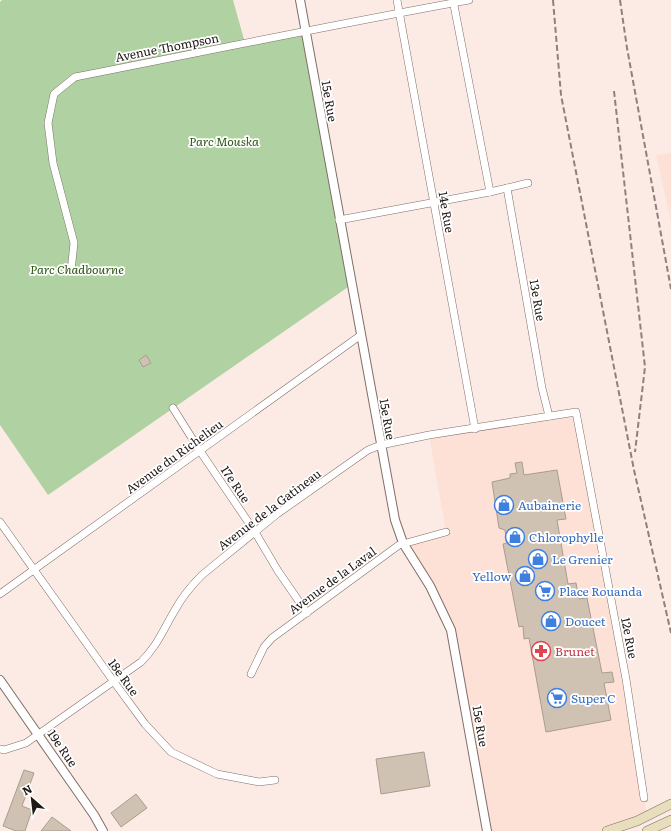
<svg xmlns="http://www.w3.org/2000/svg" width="671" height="831" viewBox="0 0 671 831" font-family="Literata,serif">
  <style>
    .built { fill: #fee1d6 }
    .green { fill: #b0d2a2 }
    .building { fill: #d0c2b3; stroke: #a99c8e }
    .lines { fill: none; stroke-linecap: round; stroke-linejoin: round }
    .minor-casing { stroke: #806e67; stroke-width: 8 }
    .tertiary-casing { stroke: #806e67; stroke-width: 10 }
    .secondary-casing { stroke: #806e67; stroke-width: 10 }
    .minor { stroke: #fff; stroke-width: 7 }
    .tertiary { stroke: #fff; stroke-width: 8 }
    .secondary { stroke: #e6debc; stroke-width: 9 }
    .rail { stroke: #8d817c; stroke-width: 2; stroke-dasharray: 6 3; stroke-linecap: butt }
    .labels { text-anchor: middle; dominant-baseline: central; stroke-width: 3.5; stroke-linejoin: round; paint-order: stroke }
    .street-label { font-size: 12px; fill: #1f1815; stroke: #fff }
    .park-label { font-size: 12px; font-style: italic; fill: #2b5512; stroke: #fff }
    .shop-label { font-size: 12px; fill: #366cbe; stroke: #fff; text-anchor: start }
    .health-label { font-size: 12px; fill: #be3a42; stroke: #fff; text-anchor: start }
  </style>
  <rect width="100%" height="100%" fill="#fcebe5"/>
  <!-- built -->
  <g class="built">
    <polygon points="671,153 671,222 656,155"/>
    <polygon points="576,412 626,679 647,816 607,831 487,831 451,630 407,542 446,532 429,435"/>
  </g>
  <!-- green -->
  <polygon class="green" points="2,0 233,0 245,43 305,30 351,285 48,495 0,425 0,2"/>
  <!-- building -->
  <g class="building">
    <polygon points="146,355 151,363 143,367 139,360"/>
    <polygon points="522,462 524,475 557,470 566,519 557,520 568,584 576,583 579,599 587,598 602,673 612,672 614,682 604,683 611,720 546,732 529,638 524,639 523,626 519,627 503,544 507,543 505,530 499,528 492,482 510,478 510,474 517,473 515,463"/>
    <polygon points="424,752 430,786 381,794 376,759"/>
    <polygon points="24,770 34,773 22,806 32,810 25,831 16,831 3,826"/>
    <polygon points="136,794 147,808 121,827 111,813"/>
    <polygon points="52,817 71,831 41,831"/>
  </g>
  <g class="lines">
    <defs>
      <g id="minor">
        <polyline points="397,0 475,429"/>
        <polyline points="453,0 490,192"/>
        <polyline points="507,188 542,388 549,416"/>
        <polyline points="339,220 490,192 528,183"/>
        <path d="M71,271L74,243L53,163L48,123L54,94L75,77C207,51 337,24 469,0"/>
        <polyline points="173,408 200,451 255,532 278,571 307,613"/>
        <polyline points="0,522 114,682 145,724 171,752 217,774 259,782 275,780"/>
        <polyline points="0,594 361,335"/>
        <polyline points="251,674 264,647 272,638 399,545 446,532"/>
        <path d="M0,749L4,750L26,743L141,662C158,645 163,630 175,610C182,597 192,585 202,575L277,514L368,450L381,445L429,435L576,412L626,679L644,798"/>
      </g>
      <g id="tertiary">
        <polyline points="300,0 395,520 403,543 430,586 451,630 487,831"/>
        <polyline points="0,680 94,815 103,831"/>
      </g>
      <g id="secondary">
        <polyline points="607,831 637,821 671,804"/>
        <polyline points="647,831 671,820"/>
      </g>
    </defs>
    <!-- minor casing -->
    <use href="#minor" class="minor-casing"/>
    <!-- tertiary casing -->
    <use href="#tertiary" class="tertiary-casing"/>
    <!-- secondary casing -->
    <use href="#secondary" class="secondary-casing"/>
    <!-- minor -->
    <use href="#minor" class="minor"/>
    <!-- tertiary -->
    <use href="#tertiary" class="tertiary"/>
    <!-- secondary -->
    <use href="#secondary" class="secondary"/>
    <!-- rail -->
    <g class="rail">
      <polyline points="553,0 561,95 634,470 671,633"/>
      <polyline points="620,0 627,48 671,289"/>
      <polyline points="614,91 645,367 635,452"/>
    </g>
  </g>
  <!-- icons -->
  <defs>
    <symbol id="shop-ring" viewBox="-11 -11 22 22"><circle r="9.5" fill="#fff" stroke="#3f7fe0" stroke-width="1.5"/><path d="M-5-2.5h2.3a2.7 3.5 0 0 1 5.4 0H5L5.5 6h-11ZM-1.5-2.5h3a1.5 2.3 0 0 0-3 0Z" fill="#3f7fe0"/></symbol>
    <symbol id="supermarket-ring" viewBox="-11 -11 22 22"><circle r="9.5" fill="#fff" stroke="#3f7fe0" stroke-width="1.5"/><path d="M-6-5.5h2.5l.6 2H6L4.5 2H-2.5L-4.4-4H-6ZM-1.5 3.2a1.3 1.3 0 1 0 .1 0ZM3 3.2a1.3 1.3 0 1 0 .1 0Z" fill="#3f7fe0"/></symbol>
    <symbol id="pharmacy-ring" viewBox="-11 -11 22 22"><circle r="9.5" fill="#fff" stroke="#e0444e" stroke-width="1.5"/><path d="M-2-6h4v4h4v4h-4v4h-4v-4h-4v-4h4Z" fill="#e0444e"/></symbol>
  </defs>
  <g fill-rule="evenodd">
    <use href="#shop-ring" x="493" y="494" width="22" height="22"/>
    <use href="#shop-ring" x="504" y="526" width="22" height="22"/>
    <use href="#shop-ring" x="527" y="548" width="22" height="22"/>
    <use href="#shop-ring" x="514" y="565" width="22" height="22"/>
    <use href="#supermarket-ring" x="534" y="580" width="22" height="22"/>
    <use href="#shop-ring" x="540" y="610" width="22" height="22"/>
    <use href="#pharmacy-ring" x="530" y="640" width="22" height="22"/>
    <use href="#supermarket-ring" x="546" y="687" width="22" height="22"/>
  </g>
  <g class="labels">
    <!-- street labels -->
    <g class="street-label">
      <text transform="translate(167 47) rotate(-11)">Avenue Thompson</text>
      <text transform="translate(330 101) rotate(80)">15e Rue</text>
      <text transform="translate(447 212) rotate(80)">14e Rue</text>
      <text transform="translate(538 300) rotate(80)">13e Rue</text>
      <text transform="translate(388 419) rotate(80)">15e Rue</text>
      <text transform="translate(174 456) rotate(-36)">Avenue du Richelieu</text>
      <text transform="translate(236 484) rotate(56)">17e Rue</text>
      <text transform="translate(269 509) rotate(-37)">Avenue de la Gatineau</text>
      <text transform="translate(332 580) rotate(-36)">Avenue de la Laval</text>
      <text transform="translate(630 638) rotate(79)">12e Rue</text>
      <text transform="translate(124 677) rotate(54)">18e Rue</text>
      <text transform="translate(481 726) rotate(80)">15e Rue</text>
      <text transform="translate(63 748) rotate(55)">19e Rue</text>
    </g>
    <!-- park labels -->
    <g class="park-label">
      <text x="224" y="141">Parc Mouska</text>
      <text x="77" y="269">Parc Chadbourne</text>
    </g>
    <!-- shop labels -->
    <g class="shop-label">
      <text x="518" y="505">Aubainerie</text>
      <text x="529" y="537">Chlorophylle</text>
      <text x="552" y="559">Le Grenier</text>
      <text x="511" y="576" text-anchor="end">Yellow</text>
      <text x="559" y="591">Place Rouanda</text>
      <text x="565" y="621">Doucet</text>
      <text x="571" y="698">Super C</text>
    </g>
    <!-- health labels -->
    <g class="health-label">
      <text x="555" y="651">Brunet</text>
    </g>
  </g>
  <!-- north arrow -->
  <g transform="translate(32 799) rotate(332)" stroke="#ffffff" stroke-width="3" paint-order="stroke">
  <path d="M0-3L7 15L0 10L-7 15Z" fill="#1f1815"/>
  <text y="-6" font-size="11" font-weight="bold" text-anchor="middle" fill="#1f1815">N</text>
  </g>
</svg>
